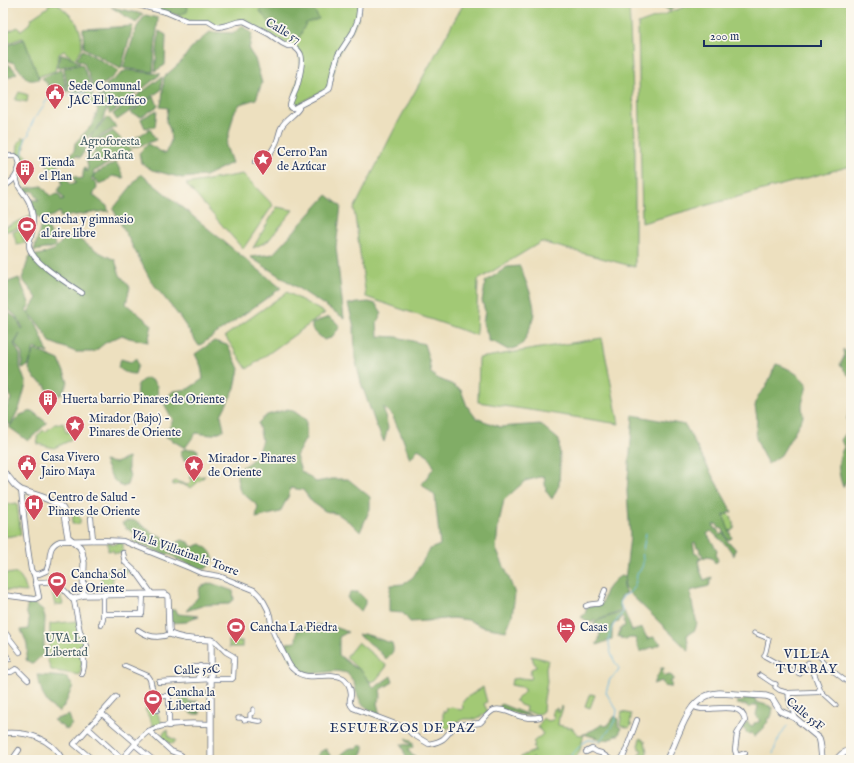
<svg xmlns="http://www.w3.org/2000/svg" width="854" height="763" viewBox="0 0 854 763" font-family="'IM FELL English',serif">
  <style>
    .green { fill: #a2c975; stroke: #5e7c6a }
    .forest { fill: #81ad66; stroke: #4e6e62 }
    .lines { fill: none; stroke-linecap: round; stroke-linejoin: round }
    .stream { stroke: #6dbce7; stroke-width: 1 }
    .pedestrian-casing { stroke: #646d80; stroke-width: 5 }
    .minor-casing { stroke: #646d80; stroke-width: 6 }
    .tertiary-casing { stroke: #646d80; stroke-width: 7 }
    .pedestrian { stroke: #fff; stroke-width: 3.5 }
    .minor { stroke: #fff; stroke-width: 4.5 }
    .tertiary { stroke: #fff; stroke-width: 5.5 }
    .labels { text-anchor: middle; dominant-baseline: central; stroke-width: 3.5; stroke-linejoin: round; paint-order: stroke }
    .street-label { font-size: 12px; fill: #1b2f5e; stroke: #fbf7ec }
    .poi-label { font-size: 12px; fill: #1b2f5e; stroke: #fbf7ec; text-anchor: start }
    .park-label { font-size: 12px; fill: #445d65; stroke: #fbf7ec }
    .neighbourhood-label { font-size: 13px; letter-spacing: 1px; fill: #1b2f5e; stroke: #fbf7ec }
  </style>
  <rect width="100%" height="100%" fill="#fbf7ec"/>
  <filter id="ink" filterUnits="userSpaceOnUse"><feTurbulence type="fractalNoise" baseFrequency=".025" numOctaves="2"/><feDisplacementMap in="SourceGraphic" scale="8" xChannelSelector="R" yChannelSelector="G"/><feConvolveMatrix kernelMatrix="1 2 1 2 8 2 1 2 1" color-interpolation-filters="sRGB"/></filter>
  <filter id="wash" filterUnits="userSpaceOnUse"><feTurbulence type="fractalNoise" baseFrequency=".012" numOctaves="4" result="noise"/><feDisplacementMap in="SourceGraphic" scale="16" xChannelSelector="R" yChannelSelector="G"/><feGaussianBlur stdDeviation="0.9" result="paint"/><feColorMatrix in="noise" values="0 0 0 0 0 0 0 0 0 0 0 0 0 0 0 0 0 1.4 0 .05"/><feComposite in="paint" operator="in"/></filter>
  <g filter="url(#wash)">
    <rect width="100%" height="100%" fill="#ede0bf"/>
    <!-- green -->
    <g class="green">
      <path d="M49,3H58C61,8 65,10 69,14C80,24 82,35 82,49L74,59L64,51L59,54L55,71L40,76L39,79L24,39L22,38L3,45V33L7,32L18,27L20,31L29,24L32,18L48,7Z"/>
      <polygon points="181,3 360,3 358,19 338,55 330,87 291,108 301,68 299,51 244,21 219,27 207,21 187,21 177,15"/>
      <polygon points="464,3 629,3 635,139 635,267 541,242 478,280 476,335 366,297 354,209 397,124"/>
      <polygon points="695,3 851,3 851,166 642,223 638,24"/>
      <polygon points="19,92 28,95 27,102 15,100"/>
      <polygon points="21,138 26,138 24,142 25,148 22,151 28,157 22,160 17,155 18,142 22,140"/>
      <polygon points="52,160 59,166 54,170 51,169 46,164"/>
      <polygon points="243,174 273,205 243,249 186,184"/>
      <polygon points="277,207 293,210 268,241 253,248"/>
      <polygon points="31,216 31,222 29,228 19,228 3,232 3,228"/>
      <polygon points="20,229 25,243 17,245 13,232"/>
      <polygon points="287,292 325,313 247,369 225,336"/>
      <polygon points="602,338 619,424 478,402 479,358"/>
      <polygon points="63,423 66,432 78,431 69,441 54,448 38,444 37,437 43,430 45,432 55,424 60,424"/>
      <polygon points="205,476 191,488 181,484 173,485 173,482 176,481 187,485 192,481 190,477"/>
      <polygon points="17,503 21,535 3,537 3,505"/>
      <polygon points="74,510 78,510 79,517 81,519 80,520 80,524 72,524"/>
      <path d="M728,514C732,516 735,525 734,529L730,531L728,530L724,517V515Z"/>
      <polygon points="108,542 110,542 111,544 117,544 117,542 123,543 123,553 114,553 113,550 108,551"/>
      <polygon points="117,569 128,569 128,573 127,572 121,573 121,574 120,574 119,572 114,572 114,574 112,574 113,587 109,587 109,592 105,592 106,585 101,584 101,573 98,573 98,571 100,571 100,570 111,570"/>
      <polygon points="3,573 18,574 24,583 27,592 3,590"/>
      <polygon points="59,592 63,604 55,605 52,593"/>
      <polygon points="77,621 86,644 83,650 83,657 80,675 60,672 51,670 48,661 50,624"/>
      <rect x="229" y="641" width="13" height="6"/>
      <polygon points="358,642 387,666 376,680 371,682 346,657"/>
      <polygon points="531,656 548,660 546,668 547,682 544,699 543,711 539,714 525,712 526,707 520,705 517,701 515,701 524,692 524,689 521,687 511,685 512,679 521,678 531,679 532,677 530,675 531,669 536,667 535,664 533,661 533,659"/>
      <polygon points="483,687 484,691 487,702 484,704 488,712 476,719 464,719 456,722 450,727 443,731 441,729 443,725 443,711 446,712 447,708 452,707 461,710 463,708 462,703 466,698"/>
      <polygon points="591,694 595,695 590,708 585,706 589,695"/>
      <polygon points="154,706 162,723 153,726 145,709"/>
      <path d="M561,706L563,707L560,717H559L558,725L572,728L577,734L581,735L584,734L580,750L575,760H569L571,756L568,755L563,756L558,760H535L533,758L530,760H521L520,758L524,755L535,751L533,747L535,744L533,742L543,734L538,727L543,718C547,722 550,721 554,719V716L552,715L554,709L557,708V712H559Z"/>
      <polygon points="622,712 631,714 631,719 630,724 632,725 629,728 620,725"/>
      <polygon points="166,730 168,731 169,737 176,740 173,744 164,741 160,738"/>
      <polygon points="640,738 645,741 647,752 646,755 644,754 644,756 642,756 640,759 638,758 640,752 641,753 642,750 639,749 639,747 638,746"/>
    </g>
    <!-- forest -->
    <g class="forest">
      <polygon points="149,3 181,3 188,7 187,12 177,15 170,13 164,15 154,4"/>
      <path d="M272,3H310L319,19L306,23L299,38C281,37 269,23 259,10Z"/>
      <polygon points="661,3 676,3 674,7 670,11 662,6"/>
      <polygon points="111,7 143,14 136,23"/>
      <polygon points="145,15 158,18 153,72 123,68 137,27"/>
      <polygon points="133,26 121,69 84,48 83,29"/>
      <polygon points="242,26 252,33 249,50 255,59 262,83 256,99 240,104 234,113 226,146 232,163 205,176 182,178 152,170 141,163 139,153 148,144 165,154 171,141 170,130 166,121 168,108 160,107 162,100 164,77 181,62 191,48 210,32 234,33"/>
      <polygon points="159,31 166,35 165,65 155,71"/>
      <path d="M24,39L39,79C35,80 31,81 27,79L14,63L3,59V47Z"/>
      <polygon points="83,50 119,71 107,82 94,89 84,63 76,59"/>
      <polygon points="60,55 66,55 80,63 57,68"/>
      <polygon points="3,61 12,67 17,73 3,80"/>
      <polygon points="82,64 93,90 91,91 94,98 102,95 107,107 101,89 126,70 161,74 110,114 107,107 104,119 95,131 108,117 116,127 94,140 89,139 94,132 85,139 85,150 80,158 77,156 70,159 69,156 74,151 75,143 92,125 98,110 95,105 89,103 87,100 88,98 87,96 85,96 86,92 89,91 68,91 64,68"/>
      <polygon points="62,69 67,92 49,86 42,78"/>
      <polygon points="162,77 161,90 117,120 113,114"/>
      <polygon points="154,96 158,106 141,117 130,113"/>
      <polygon points="157,110 155,127 145,128 141,119"/>
      <polygon points="150,129 156,140 133,148 129,142"/>
      <polygon points="113,131 132,150 93,172 94,174 116,162 124,178 112,176 107,181 99,184 97,180 93,179 94,174 91,180 96,182 97,188 93,195 103,203 107,206 109,213 107,211 60,217 60,212 53,216 41,219 35,215 31,200 39,200 33,191 25,192 21,189 42,186 50,196 58,194 61,198 61,200 64,199 58,191 62,183 61,180 64,176 65,176 71,185 76,183 73,177 76,176 78,179 83,178 83,174 84,168 85,168 86,172 88,168 86,158 91,157 95,152 91,143"/>
      <polygon points="141,174 281,288 199,346 179,316 151,281 113,209"/>
      <polygon points="327,195 341,206 336,247 344,318 250,257 273,254"/>
      <polygon points="42,222 48,227 56,247 34,251"/>
      <path d="M76,237C89,247 100,253 115,260L120,275L130,287L126,304L152,325L148,342L129,338L122,335L105,343L94,352H76L50,342C44,331 37,321 28,312L37,298L22,279L29,257L42,254L54,250L65,238Z"/>
      <path d="M520,266C525,281 534,297 534,312C534,318 531,325 529,330C523,345 523,346 508,350L494,342L488,341V336L483,323L485,311L482,301L484,291L485,282L507,267Z"/>
      <polygon points="19,278 30,305 26,310 37,325 48,353 34,348 31,357 35,350 59,360 66,377 68,382 61,395 50,395 45,385 35,379 29,369 31,358 28,366 22,368 22,354 15,344 20,334 14,344 20,355 20,367 26,384 20,406 11,425 3,421 3,407 6,409 11,399 7,384 3,377 3,309 16,318 22,329 23,328 16,316 4,306 3,289 5,283"/>
      <polygon points="369,302 376,304 382,313 377,322 378,336 397,337 424,344 429,360 431,373 437,378 451,384 461,390 467,406 476,418 500,427 540,424 559,440 560,462 559,485 552,499 546,491 544,476 525,481 504,500 498,527 496,549 507,573 515,594 512,616 506,631 483,627 468,620 453,618 426,621 410,622 403,613 389,612 389,595 391,585 403,584 413,577 430,549 440,545 435,496 422,484 434,467 428,455 418,449 410,459 403,439 392,415 383,407 388,428 384,442 376,425 361,383 355,358 354,327 348,304"/>
      <polygon points="329,317 335,321 340,327 331,338 324,340 312,329 312,323"/>
      <polygon points="214,341 227,345 232,353 239,369 235,388 221,415 224,430 211,435 196,433 185,448 165,436 173,420 163,402 173,391 188,389 203,379 201,366 195,354"/>
      <polygon points="843,349 851,356 851,376 849,376 840,365 844,357"/>
      <path d="M136,358L138,365L135,374C128,374 123,372 118,367L121,359L131,362Z"/>
      <path d="M776,364C787,367 801,375 807,385C806,391 802,402 802,406C802,410 803,413 803,417L781,455L768,464L763,455L756,438L757,418L755,406L758,396L766,387Z"/>
      <path d="M147,378L153,381L157,386L158,398L153,403L137,396C136,386 137,382 147,378Z"/>
      <path d="M850,407L851,408V472L843,487C838,473 836,460 844,447L841,440L848,430L847,418Z"/>
      <polygon points="288,409 295,412 306,420 306,438 296,456 301,471 316,482 332,479 348,479 370,497 370,509 360,532 352,524 338,514 325,511 312,502 303,490 290,488 289,495 280,512 256,518 258,506 240,491 237,478 238,470 251,461 258,452 262,440 258,423 267,415"/>
      <polygon points="32,411 47,423 28,441 9,427 20,415"/>
      <polygon points="633,415 685,425 732,512 728,512 728,514 724,515 724,517 732,538 728,540 722,528 719,529 717,524 713,525 715,530 717,529 720,535 724,533 728,543 732,545 736,550 734,551 734,556 728,547 711,531 707,534 717,550 716,556 718,560 717,562 715,563 712,557 706,556 705,558 702,557 703,555 700,553 699,547 697,547 695,542 693,543 695,554 697,554 702,558 698,560 700,570 704,580 712,577 709,586 690,591 693,608 697,623 695,630 687,635 689,651 624,588 630,537 627,491"/>
      <polygon points="185,449 192,449 198,450 197,458 193,462 184,460 181,455 181,451"/>
      <path d="M128,458V470L130,476L127,485L123,487C112,482 109,472 104,461L115,463Z"/>
      <path d="M131,520L136,521L145,527L152,533L161,536L167,540L165,544L170,546L182,540L189,542L191,546L193,547L201,544C209,549 211,551 214,560L206,569H199L177,559L171,555L160,553L132,541L136,536L135,534L125,527L122,523Z"/>
      <path d="M621,576H625L623,588L626,593L622,595L619,601L621,611L596,621L594,619L591,623L588,621L587,622H586V620L581,617L585,614L587,607L589,606L602,604C604,600 604,595 606,591C609,586 616,578 621,576Z"/>
      <polygon points="211,583 233,591 234,600 227,604 205,605 186,611 198,597 200,587"/>
      <polygon points="351,592 358,592 365,599 365,604 361,611 352,605 347,597"/>
      <path d="M29,600L43,611L45,617L44,641V653L33,664L26,660C29,646 27,643 21,630L28,629L29,620L26,611Z"/>
      <polygon points="170,610 176,610 178,614 199,616 190,619 187,622 170,623"/>
      <path d="M624,611L632,631L642,628L648,640L647,636L649,638L654,637C655,640 660,641 661,644L653,648V647L640,652L635,638H629L626,640L622,639L620,636L618,637L621,627H624L625,624L624,623V619L621,616L619,622L614,623L612,625V639L597,645V643L599,640L600,632L595,631L596,625H594V622L622,612V613Z"/>
      <polygon points="314,625 328,625 348,632 339,637 339,655 354,667 361,670 374,688 391,676 393,682 380,690 381,695 377,703 380,715 370,710 361,703 356,691 354,682 347,673 336,671 319,673 307,673 298,668 289,657 287,643 296,642 297,629"/>
      <path d="M364,634C374,636 382,641 392,643C395,652 392,653 386,659L376,648L358,635Z"/>
      <polygon points="661,668 664,668 664,670 662,671 664,676 670,675 673,677 673,680 670,682 672,683 671,686 672,687 670,687 664,686 662,681 653,684 656,680 656,677 659,674 658,673 661,671"/>
      <path d="M37,675L66,677L73,686C68,696 67,704 59,712L49,705L43,695Z"/>
      <polygon points="180,697 187,697 189,702 198,701 199,702 190,704 190,705 192,705 193,711 200,711 200,714 191,714 189,710 181,710"/>
      <polygon points="752,697 752,698 755,698 756,702 770,706 770,707 773,708 772,714 770,719 768,718 767,719 768,722 764,726 765,727 761,731 758,732 758,733 756,734 756,736 754,737 752,733 749,734 746,733 746,731 742,728 747,721 750,725 753,726 754,723 759,722 759,719 756,715 758,706 755,705 751,707 751,706 749,708 746,705 742,705 737,704 737,701 742,702 745,698"/>
      <polygon points="501,704 531,716 517,714 499,708"/>
      <polygon points="69,715 72,724 67,730 53,720"/>
      <path d="M615,716L618,719V726L621,728L619,735H615L613,739L610,738L609,740L606,739L601,741H599L600,739L584,734C590,731 598,728 602,724L605,726L608,725Z"/>
      <polygon points="406,738 413,743 413,747 412,748 411,748 408,750 413,756 414,755 417,758 416,760 407,760 401,744 411,745 410,743 407,742"/>
      <polygon points="364,745 364,750 359,759 357,760 341,760 340,755 346,750 351,748 357,748 359,746"/>
      <path d="M326,749L333,760H317L316,759C318,753 320,751 326,749Z"/>
    </g>
    <g class="lines">
      <!-- stream -->
      <g class="stream">
        <path d="M21,158C25,150 22,141 29,134C30,124 36,116 42,108C44,106 45,102 47,100L61,97L63,96H68C72,93 80,93 85,93"/>
        <polyline points="3,171 4,171"/>
        <path d="M773,754C776,744 780,734 787,726"/>
        <path d="M568,760C571,756 583,741 588,740C591,739 595,742 598,741C601,740 603,737 605,735C612,727 616,721 617,710L608,696L606,692L610,679L617,673L619,668C611,658 606,643 611,630C614,623 619,618 623,612L620,603L623,596C632,594 637,582 637,574C647,563 641,561 643,549C644,544 645,539 646,533"/>
      </g>
    </g>
  </g>
  <g filter="url(#ink)">
    <g class="lines">
      <defs>
        <g id="pedestrian">
          <path d="M754,633L769,639C766,646 768,649 764,656L784,667L800,674"/>
          <polyline points="817,654 833,671 851,685"/>
          <polyline points="760,675 772,683 776,684 775,687 779,690 789,693"/>
          <polyline points="820,689 823,693 836,705"/>
          <path d="M238,718H242L244,720C250,718 255,722 261,721"/>
          <polyline points="250,719 250,714 253,713 253,709"/>
          <polyline points="737,756 744,759 766,759 767,760"/>
        </g>
        <g id="minor">
          <path d="M130,3L166,12L187,21H208L216,26L219,27L228,25L237,22L244,21L269,34L282,43L288,46H293C296,48 300,51 301,55C304,60 298,86 295,92C293,97 290,102 290,107L291,108H299C295,115 286,119 282,126C279,131 279,136 277,141C274,149 269,153 267,161H263L258,163L255,162"/>
          <polyline points="296,107 323,93 328,90 330,87 333,71 338,55 353,32 358,19 360,3"/>
          <path d="M3,156H15L18,158L20,164C17,176 14,181 3,187"/>
          <path d="M16,176C18,190 22,189 28,200C30,203 31,208 32,212C34,220 33,228 31,236C30,239 29,242 29,245C29,261 69,284 82,293"/>
          <polyline points="91,518 93,540"/>
          <polyline points="123,553 125,562 137,573 152,594"/>
          <path d="M34,574H39L46,571C53,559 45,547 60,541L101,540L123,541L190,568L201,573L219,576L254,590C261,596 268,607 270,616C271,622 271,628 274,634C277,641 281,649 285,656C287,660 289,666 293,669C307,684 330,670 343,678C348,681 351,689 351,694C351,697 349,700 350,703C351,706 352,707 353,708L406,728L412,734L429,744C434,743 439,742 443,739C448,735 451,729 457,724H471L480,723C484,719 489,712 494,710C502,707 515,716 524,717C529,718 535,718 540,717"/>
          <path d="M35,583C51,581 53,579 65,591C68,595 71,597 74,601L80,632L87,646L81,654C86,660 84,667 82,674"/>
          <polyline points="3,595 33,599 35,599 39,597 34,574 31,570 27,542 21,490"/>
          <polyline points="72,599 82,596 84,595"/>
          <path d="M586,606C591,603 596,605 600,603L605,590"/>
          <polyline points="103,614 142,614 143,594"/>
          <polyline points="101,625 103,619 103,595"/>
          <polyline points="3,630 20,652"/>
          <path d="M138,630C148,637 159,639 170,634"/>
          <polyline points="3,652 9,659"/>
          <polyline points="125,666 148,676 150,679 157,710"/>
          <polyline points="3,667 8,672 11,672 16,669 18,670 28,680"/>
          <polyline points="193,667 211,667"/>
          <polyline points="199,679 200,666"/>
          <polyline points="159,682 211,679 232,679 233,678 234,658 233,656 226,652 215,641 211,640"/>
          <polyline points="154,696 166,696"/>
          <path d="M693,706C696,708 699,709 702,709C715,710 743,701 745,721L737,734L735,750L737,756L745,753"/>
          <polyline points="101,713 136,743"/>
          <path d="M795,718C794,709 787,702 789,693L818,692L820,689L812,668L808,663"/>
          <polyline points="169,726 169,697"/>
          <polyline points="88,728 122,759"/>
          <polyline points="149,731 171,751 181,755"/>
          <path d="M3,733C27,731 51,738 63,760"/>
          <polyline points="135,745 152,759"/>
          <polyline points="586,752 592,749 597,752 601,753 611,760"/>
          <polyline points="12,760 19,750"/>
          <polyline points="93,760 74,744 116,697"/>
          <path d="M121,760C127,753 142,735 149,731C165,722 193,723 210,724"/>
          <polyline points="620,760 623,757 624,755 637,720"/>
        </g>
        <g id="tertiary">
          <path d="M3,472C8,475 9,478 13,483C15,486 18,488 21,490C32,494 57,500 63,509L68,537L80,547L82,552L84,563L83,593L84,595L164,594L168,596L169,629L170,634C183,640 197,639 211,640V760"/>
          <path d="M667,760C668,756 670,753 672,749C682,727 690,694 719,693L766,696L772,698L780,711L795,718L819,738C822,745 820,753 823,760"/>
          <polyline points="836,760 842,754 851,749"/>
        </g>
      </defs>
      <!-- pedestrian casing -->
      <use href="#pedestrian" class="pedestrian-casing"/>
      <!-- minor casing -->
      <use href="#minor" class="minor-casing"/>
      <!-- tertiary casing -->
      <use href="#tertiary" class="tertiary-casing"/>
      <!-- pedestrian -->
      <use href="#pedestrian" class="pedestrian"/>
      <!-- minor -->
      <use href="#minor" class="minor"/>
      <!-- tertiary -->
      <use href="#tertiary" class="tertiary"/>
    </g>
  </g>
  <!-- icons -->
  <defs>
    <symbol id="civic-pin" viewBox="-11 -11 22 30"><path d="M0 17L-7.5 6A9.5 9.5 0 1 1 7.5 6Z" fill="#d1495b" stroke="#fbf7ec"/><path d="M-.6-6.5H3V-4.5H.6V-3L4-1V1h2V6H-6V1h2V-1L-.6-3ZM-1.2 2.5V6h2.4V2.5Z" fill="#fff"/></symbol>
    <symbol id="sight-pin" viewBox="-11 -11 22 30"><path d="M0 17L-7.5 6A9.5 9.5 0 1 1 7.5 6Z" fill="#d1495b" stroke="#fbf7ec"/><path d="M0-6L1.8-2.2L6-1.7L2.9 1.2L3.7 5.4L0 3.3L-3.7 5.4L-2.9 1.2L-6-1.7L-1.8-2.2Z" fill="#fff"/></symbol>
    <symbol id="building-pin" viewBox="-11 -11 22 30"><path d="M0 17L-7.5 6A9.5 9.5 0 1 1 7.5 6Z" fill="#d1495b" stroke="#fbf7ec"/><path d="M-4-6H4V6H1V3H-1V6H-4ZM-2.5-4.3h1.7v1.8h-1.7ZM.8-4.3h1.7v1.8H.8ZM-2.5-1h1.7V.8h-1.7ZM.8-1h1.7V.8H.8Z" fill="#fff"/></symbol>
    <symbol id="stadium-pin" viewBox="-11 -11 22 30"><path d="M0 17L-7.5 6A9.5 9.5 0 1 1 7.5 6Z" fill="#d1495b" stroke="#fbf7ec"/><path d="M0-5a6.5 5 0 1 0 0 10a6.5 5 0 1 0 0-10ZM-3.5-1.8h7v3.6h-7Z" fill="#fff"/></symbol>
    <symbol id="hospital-pin" viewBox="-11 -11 22 30"><path d="M0 17L-7.5 6A9.5 9.5 0 1 1 7.5 6Z" fill="#d1495b" stroke="#fbf7ec"/><path d="M-5-5h3v3.5h4V-5h3V5h-3V1.5h-4V5h-3Z" fill="#fff"/></symbol>
    <symbol id="hotel-pin" viewBox="-11 -11 22 30"><path d="M0 17L-7.5 6A9.5 9.5 0 1 1 7.5 6Z" fill="#d1495b" stroke="#fbf7ec"/><path d="M-6-4.5h1.5V1H6V5H4.5V3h-9V5H-6ZM-4 0a1.8 1.8 0 1 1 3.6 0ZM.5 0V-2.5h3Q6-2.5 6 0Z" fill="#fff"/></symbol>
  </defs>
  <g fill-rule="evenodd">
    <use href="#civic-pin" x="44" y="82" width="22" height="30"/>
    <use href="#sight-pin" x="252" y="148" width="22" height="30"/>
    <use href="#building-pin" x="14" y="158" width="22" height="30"/>
    <use href="#stadium-pin" x="16" y="215" width="22" height="30"/>
    <use href="#building-pin" x="37" y="388" width="22" height="30"/>
    <use href="#sight-pin" x="64" y="414" width="22" height="30"/>
    <use href="#civic-pin" x="16" y="453" width="22" height="30"/>
    <use href="#sight-pin" x="183" y="454" width="22" height="30"/>
    <use href="#hospital-pin" x="23" y="493" width="22" height="30"/>
    <use href="#stadium-pin" x="46" y="570" width="22" height="30"/>
    <use href="#stadium-pin" x="225" y="616" width="22" height="30"/>
    <use href="#hotel-pin" x="555" y="616" width="22" height="30"/>
    <use href="#stadium-pin" x="142" y="688" width="22" height="30"/>
  </g>
  <g class="labels">
    <!-- street labels -->
    <g class="street-label">
      <text transform="translate(283 31) rotate(30)">Calle 57</text>
      <text transform="translate(185 553) rotate(20)">Vía la Villatina la Torre</text>
      <text transform="translate(197 670) rotate(-2)">Calle 56C</text>
      <text transform="translate(805 714) rotate(39)">Calle 55F</text>
    </g>
    <!-- poi labels -->
    <g class="poi-label">
      <text x="69" y="86">Sede Comunal<tspan x="69" dy="14">JAC El Pacífico</tspan></text>
      <text x="277" y="152">Cerro Pan<tspan x="277" dy="14">de Azúcar</tspan></text>
      <text x="39" y="162">Tienda<tspan x="39" dy="14">el Plan</tspan></text>
      <text x="41" y="219">Cancha y gimnasio<tspan x="41" dy="14">al aire libre</tspan></text>
      <text x="62" y="399">Huerta barrio Pinares de Oriente</text>
      <text x="89" y="418">Mirador (Bajo) -<tspan x="89" dy="14">Pinares de Oriente</tspan></text>
      <text x="41" y="457">Casa Vivero<tspan x="41" dy="14">Jairo Maya</tspan></text>
      <text x="208" y="458">Mirador - Pinares<tspan x="208" dy="14">de Oriente</tspan></text>
      <text x="48" y="497">Centro de Salud -<tspan x="48" dy="14">Pinares de Oriente</tspan></text>
      <text x="71" y="574">Cancha Sol<tspan x="71" dy="14">de Oriente</tspan></text>
      <text x="250" y="627">Cancha La Piedra</text>
      <text x="580" y="627">Casas</text>
      <text x="167" y="692">Cancha la<tspan x="167" dy="14">Libertad</tspan></text>
    </g>
    <!-- park labels -->
    <g class="park-label">
      <text x="110" y="141">Agroforesta<tspan x="110" dy="14">La Rafita</tspan></text>
      <text x="66" y="638">UVA La<tspan x="66" dy="14">Libertad</tspan></text>
    </g>
    <!-- neighbourhood labels -->
    <g class="neighbourhood-label">
      <text x="807" y="654">VILLA<tspan x="807" dy="15">TURBAY</tspan></text>
      <text x="403" y="728">ESFUERZOS DE PAZ</text>
    </g>
  </g>
  <!-- margin -->
  <rect width="854" height="763" fill="none" stroke="#fbf7ec" stroke-width="16"/>
  <!-- scale -->
  <path d="M704 40v6h117v-6" fill="none" stroke="#1b2f5e" stroke-width="2"/>
  <text x="710" y="40" font-size="12" fill="#1b2f5e" stroke="#fbf7ec" stroke-width="3" paint-order="stroke">200 m</text>
</svg>
